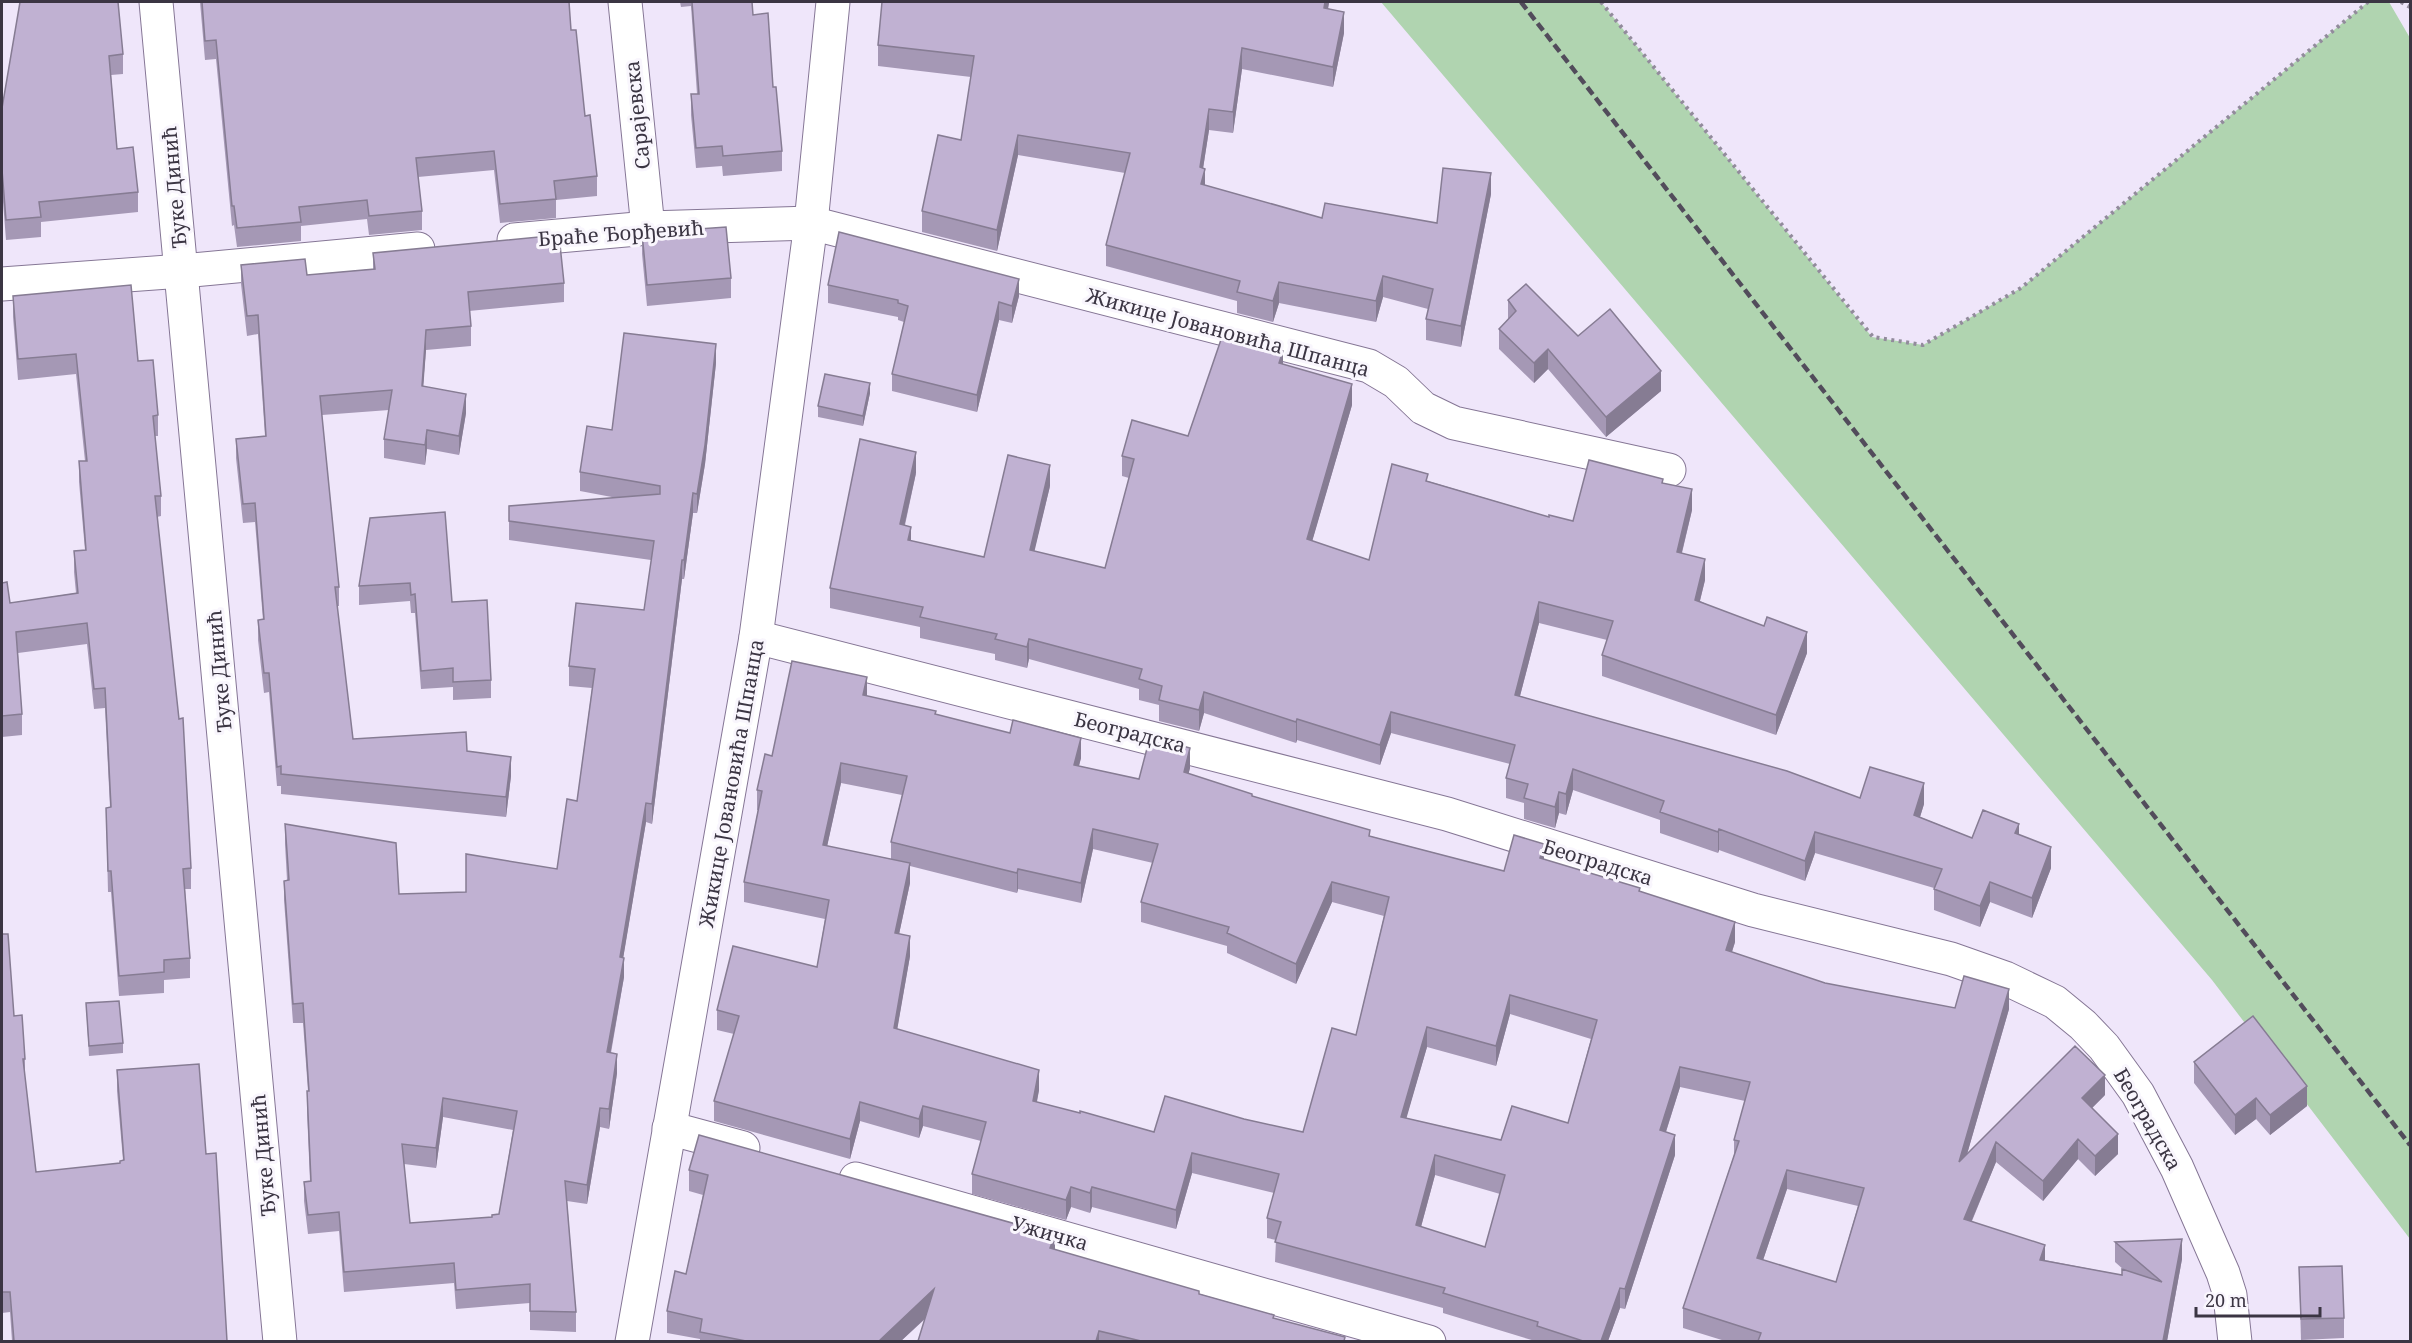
<svg xmlns="http://www.w3.org/2000/svg" width="2412" height="1343" viewBox="0 0 2412 1343" font-family="'Noto Serif',serif">
  <style>
    .green { fill: #b0d4b0 }
    .lines { fill: none; stroke-linecap: round; stroke-linejoin: round }
    .street-casing { stroke: #857695; stroke-width: 35 }
    .path { stroke: #928b9c; stroke-width: 4; stroke-dasharray: 3 4.5; stroke-linecap: butt }
    .street { stroke: #fff; stroke-width: 33 }
    .rail { stroke: #524c5b; stroke-width: 4.5; stroke-dasharray: 9 4.5; stroke-linecap: butt }
    .wall { fill: #a598b5; fill-rule: evenodd }
    .shaded-wall { fill: #867c93 }
    .building { fill: #c0b1d2; stroke: #867c93; stroke-width: 1.5; fill-rule: evenodd }
    .labels { text-anchor: middle; dominant-baseline: central; stroke-width: 6; stroke-linejoin: round; paint-order: stroke }
    .street-label { font-size: 20px; fill: #3b3543; stroke: #f9f6fd }
  </style>
  <rect width="100%" height="100%" fill="#efe6fa"/>
  <!-- green -->
  <polygon class="green" points="1381,2 1601,2 1872,337 1923,345 2021,288 2368,2 2389,2 2410,38 2410,1239 2212,980"/>
  <g class="lines">
    <defs>
      <g id="street">
        <polyline points="156,2 280,1342"/>
        <polyline points="625,2 648,228"/>
        <polyline points="514,240 648,228 811,223 1369,366 1396,382 1423,408 1454,423 1669,470"/>
        <polyline points="2,284 182,271 418,249"/>
        <polyline points="756,637 1447,814 1753,910 1951,959 2005,978 2055,1002 2083,1025 2104,1047 2138,1094 2177,1168 2223,1273 2230,1295 2235,1342"/>
        <polyline points="669,1128 743,1148"/>
        <polyline points="856,1179 1429,1342"/>
        <polyline points="632,1342 756,637 811,223 833,2"/>
      </g>
    </defs>
    <!-- street casing -->
    <use href="#street" class="street-casing"/>
    <!-- path -->
    <g class="path">
      <polyline points="1601,2 1873,337 1923,345 2021,288 2368,2"/>
      <polyline points="2401,2 2410,7"/>
    </g>
    <!-- street -->
    <use href="#street" class="street"/>
    <!-- rail -->
    <polyline class="rail" points="1521,2 2410,1145"/>
  </g>
  <!-- wall -->
  <g class="wall">
    <polygon points="20,2 123,54 123,74 111,75 117,149 138,192 138,212 41,222 41,237 6,240 2,189 2,108"/>
    <polygon points="200,2 569,2 571,30 585,116 597,176 597,196 556,200 556,218 500,223 494,170 418,177 422,211 422,230 369,235 367,219 301,226 301,241 237,247 234,225 232,226 216,59 205,60"/>
    <polygon points="680,2 752,2 753,15 773,87 782,151 782,171 723,176 722,166 696,168 691,115 691,94 697,94 691,6 681,7"/>
    <polygon points="1329,2 1328,9 1344,33 1333,87 1242,69 1233,133 1209,130 1203,168 1205,185 1322,218 1437,223 1491,194 1461,347 1426,340 1426,319 1428,309 1383,297 1376,322 1279,303 1273,322 1237,313 1237,301 1106,266 1106,245 1125,173 1018,155 997,251 922,232 922,211 961,140 971,77 878,66 878,45"/>
    <polygon points="642,233 731,278 731,298 647,306 642,254"/>
    <polygon points="373,253 564,283 564,302 469,311 471,326 471,346 426,350 423,386 466,413 459,455 427,449 425,465 384,458 384,439 389,410 322,415 339,587 339,606 337,606 353,739 467,751 511,776 506,817 281,794 281,786 277,786 269,692 264,693 258,640 258,620 263,620 255,522 243,523 236,458 236,439 265,436 258,334 247,336 241,284 241,265 307,275 373,269"/>
    <polygon points="828,285 1019,296 1012,323 999,320 977,412 892,391 892,374 904,322 898,320 898,317 828,303"/>
    <polygon points="13,296 138,361 158,415 158,436 155,436 161,496 161,516 157,517 191,868 191,889 185,889 190,958 190,978 164,980 164,993 119,996 111,892 108,892 106,808 110,807 105,708 94,709 87,644 18,653 22,714 22,735 2,737 2,583 10,603 76,593 74,572 74,551 85,550 79,482 79,461 85,461 76,374 18,380 13,317"/>
    <polygon points="1508,300 1578,336 1661,391 1606,437 1548,369 1534,383 1499,349 1499,329 1508,320"/>
    <polygon points="1263,344 1283,364 1352,405 1312,541 1369,560 1428,481 1549,517 1573,521 1663,483 1692,510 1682,553 1705,580 1700,601 1807,653 1776,735 1602,676 1602,655 1607,640 1539,623 1520,696 1860,798 1924,804 1920,817 1972,838 2019,834 2051,868 2032,918 1990,902 1980,927 1934,910 1934,888 1815,853 1805,881 1719,850 1718,853 1660,833 1660,820 1573,790 1566,815 1559,813 1555,828 1524,819 1524,803 1506,798 1506,778 1510,764 1391,733 1380,765 1297,740 1296,743 1204,713 1199,731 1159,721 1159,705 1139,700 1139,689 1029,659 1027,668 995,660 995,654 920,638 920,627 830,608 830,588 916,473 905,525 911,541 984,557 1050,486 1034,551 1105,568 1129,478 1122,476 1122,456 1188,436"/>
    <path d="M716,363L705,464L697,513H693L684,579H682L652,824L646,822L623,958L624,977L611,1053L617,1073L609,1129L600,1127L587,1204L567,1201L576,1312V1332L530,1330V1303L456,1309L454,1283L344,1292L339,1231L308,1234L304,1201V1182L310,1181L307,1111L308,1091L303,1023H293L284,900V881L287,880L285,844V824L399,894L466,892L557,869L577,801L592,688L569,686V666L644,610L651,560L509,540V506L617,498L580,491V472L612,430ZM443,1117L513,1130L499,1214L492,1217L410,1223L404,1164L436,1168Z"/>
    <polygon points="870,393 863,426 818,417 818,406"/>
    <polygon points="370,518 452,602 491,680 491,698 453,700 453,687 421,689 415,613 411,613 410,601 359,605 359,586"/>
    <path d="M867,696L936,715L1081,758L1079,766L1139,779L1190,768L1188,774L1370,836L1504,871L1544,859L1640,892L1735,942L1732,952L1825,983L1955,1008L2009,1009L1967,1154L2105,1095L2092,1108L2118,1154L2095,1176L2078,1159L2043,1201L1996,1162L1972,1221L2045,1260L2122,1275L2124,1270L2115,1262V1242L2182,1259L2167,1341H1725L1683,1328V1308L1734,1155V1140L1745,1101L1680,1087L1666,1132L1675,1155L1625,1309L1620,1308L1608,1341H1535L1443,1313V1308L1275,1262L1276,1240L1267,1238V1218L1274,1193L1192,1173L1176,1229L1092,1207L1090,1213L1071,1207L1066,1220L972,1194V1174L981,1141L923,1126L919,1138L860,1121L850,1159L714,1121V1101L734,1034L717,1030V1010L817,967L825,919L744,902V882L758,810H757V790L772,756ZM841,783L902,795L891,842V859L827,846ZM1093,849L1153,863L1141,902V922L1227,946V953L1296,984L1332,902L1384,916L1356,1035L1303,1132L1244,1119L1154,1132L1037,1102L1039,1090L897,1029L910,956L899,934L910,883V866L1017,893L1018,889L1081,903ZM1510,1014L1591,1039L1568,1123L1501,1140L1406,1118L1427,1047L1496,1066ZM1435,1175L1500,1194L1485,1247L1421,1227ZM1787,1189L1858,1206L1836,1282L1763,1260Z"/>
    <polygon points="2,934 14,1016 25,1059 25,1078 36,1172 120,1164 123,1160 117,1091 117,1070 206,1154 227,1341 12,1341 10,1312 2,1313"/>
    <polygon points="86,1003 123,1043 123,1053 89,1056"/>
    <polygon points="2194,1062 2307,1106 2270,1135 2256,1119 2235,1135 2194,1083"/>
    <polygon points="689,1170 1055,1250 1199,1294 1345,1341 918,1341 925,1319 901,1341 700,1341 700,1339 667,1333 667,1311 686,1274 703,1195 689,1191"/>
    <polygon points="2299,1267 2344,1318 2344,1338 2301,1340"/>
  </g>
  <!-- shaded-wall -->
  <g class="shaded-wall">
    <polygon points="1325,2 1329,2 1329,3 1324,29 1324,8"/>
    <polygon points="1344,12 1344,33 1333,87 1333,67"/>
    <polygon points="1242,48 1242,69 1233,133 1233,112"/>
    <polygon points="1209,109 1209,130 1200,188 1200,167"/>
    <polygon points="1018,135 1018,155 997,251 997,230"/>
    <polygon points="1205,169 1205,190 1201,184"/>
    <polygon points="1491,173 1491,194 1461,347 1461,326"/>
    <polygon points="1383,276 1383,297 1376,322 1376,301"/>
    <polygon points="1019,279 1019,296 1012,323 1012,306"/>
    <polygon points="1279,282 1279,303 1273,322 1273,301"/>
    <polygon points="999,302 999,320 977,412 977,395"/>
    <polygon points="426,330 426,350 422,405 422,386"/>
    <polygon points="716,344 716,363 705,464 697,513 697,494"/>
    <polygon points="1548,349 1548,369 1534,383 1534,363"/>
    <polygon points="1283,351 1283,372 1279,363"/>
    <polygon points="1661,371 1661,391 1606,437 1606,417"/>
    <polygon points="870,383 870,393 863,426 863,416"/>
    <polygon points="1352,384 1352,405 1307,559 1307,539"/>
    <polygon points="466,394 466,413 459,455 459,436"/>
    <polygon points="427,430 427,449 425,465 425,445"/>
    <polygon points="916,452 916,473 900,545 900,524"/>
    <polygon points="1050,465 1050,486 1030,570 1030,550"/>
    <polygon points="1692,489 1692,510 1677,572 1677,552"/>
    <polygon points="693,493 693,513 684,579 684,560"/>
    <polygon points="911,527 911,547 908,540"/>
    <polygon points="1705,559 1705,580 1695,620 1695,600"/>
    <polygon points="682,560 682,579 652,824 652,804"/>
    <polygon points="1539,602 1539,623 1515,715 1515,695"/>
    <polygon points="1807,632 1807,653 1776,735 1776,715"/>
    <polygon points="1029,639 1029,659 1027,668 1027,647"/>
    <polygon points="867,677 867,697 863,695"/>
    <polygon points="1204,692 1204,713 1199,731 1199,710"/>
    <polygon points="1391,712 1391,733 1380,765 1380,745"/>
    <polygon points="1297,719 1297,740 1296,743 1296,722"/>
    <polygon points="1081,738 1081,758 1074,784 1074,765"/>
    <polygon points="1190,748 1190,768 1184,792 1184,772"/>
    <polygon points="511,757 511,776 506,817 506,797"/>
    <polygon points="841,763 841,783 823,865 823,845"/>
    <polygon points="1573,769 1573,790 1566,815 1566,794"/>
    <polygon points="1924,783 1924,804 1914,836 1914,815"/>
    <polygon points="1559,792 1559,813 1555,828 1555,807"/>
    <polygon points="646,803 646,822 620,977 620,957"/>
    <polygon points="2019,824 2019,844 2015,833"/>
    <polygon points="1093,829 1093,849 1081,903 1081,883"/>
    <polygon points="1719,829 1719,850 1718,853 1718,832"/>
    <polygon points="1815,832 1815,853 1805,881 1805,861"/>
    <polygon points="1544,844 1544,864 1540,858"/>
    <polygon points="2051,847 2051,868 2032,918 2032,898"/>
    <polygon points="910,863 910,883 895,953 895,933"/>
    <polygon points="1018,869 1018,889 1017,893 1017,873"/>
    <polygon points="1332,882 1332,902 1296,984 1296,964"/>
    <polygon points="1990,882 1990,902 1980,927 1980,906"/>
    <polygon points="1735,922 1735,942 1726,970 1726,950"/>
    <polygon points="910,936 910,956 894,1048 894,1028"/>
    <polygon points="624,958 624,977 607,1072 607,1052"/>
    <polygon points="2009,989 2009,1009 1959,1182 1959,1162"/>
    <polygon points="1510,995 1510,1014 1496,1066 1496,1046"/>
    <polygon points="1427,1027 1427,1047 1401,1137 1401,1117"/>
    <polygon points="617,1054 617,1073 609,1129 609,1109"/>
    <polygon points="1680,1067 1680,1087 1660,1150 1660,1130"/>
    <polygon points="1039,1070 1039,1090 1033,1120 1033,1101"/>
    <polygon points="2105,1075 2105,1095 2082,1118 2082,1098"/>
    <polygon points="2307,1086 2307,1106 2270,1135 2270,1115"/>
    <polygon points="443,1098 443,1117 436,1168 436,1148"/>
    <polygon points="2256,1098 2256,1119 2235,1135 2235,1115"/>
    <polygon points="860,1102 860,1121 850,1159 850,1139"/>
    <polygon points="923,1106 923,1126 919,1138 919,1119"/>
    <polygon points="600,1108 600,1127 587,1204 587,1185"/>
    <polygon points="2118,1134 2118,1154 2095,1176 2095,1156"/>
    <polygon points="1675,1135 1675,1155 1625,1309 1625,1289"/>
    <polygon points="2078,1139 2078,1159 2043,1201 2043,1181"/>
    <polygon points="1996,1142 1996,1162 1964,1239 1964,1219"/>
    <polygon points="1192,1153 1192,1173 1176,1229 1176,1210"/>
    <polygon points="1435,1155 1435,1175 1416,1245 1416,1225"/>
    <polygon points="1787,1170 1787,1189 1757,1278 1757,1258"/>
    <polygon points="1071,1187 1071,1207 1066,1220 1066,1200"/>
    <polygon points="1092,1187 1092,1207 1090,1213 1090,1193"/>
    <polygon points="1055,1235 1055,1256 1050,1248"/>
    <polygon points="2182,1239 2182,1259 2167,1341 2163,1341"/>
    <polygon points="2045,1245 2045,1265 2040,1260"/>
    <polygon points="1620,1288 1620,1308 1608,1341 1601,1341"/>
    <polygon points="934,1289 934,1310 901,1341 879,1341"/>
    <polygon points="1099,1331 1099,1341 1096,1341"/>
  </g>
  <!-- building -->
  <g class="building">
    <polygon points="20,2 118,2 123,54 109,56 117,149 133,147 138,192 39,202 41,217 6,220 2,170 2,108"/>
    <polygon points="202,2 569,2 571,30 576,30 585,116 590,115 597,176 554,181 556,199 500,204 494,151 416,158 422,211 369,216 367,200 299,207 301,222 237,228 234,206 232,206 216,40 205,41"/>
    <polygon points="692,2 752,2 753,15 768,13 773,87 776,87 782,151 723,156 722,146 696,148 691,94 699,94"/>
    <polygon points="882,2 1325,2 1324,8 1344,12 1333,67 1242,48 1233,112 1209,109 1200,167 1205,169 1201,184 1322,218 1325,203 1437,223 1443,168 1491,173 1461,326 1426,319 1433,289 1383,276 1376,301 1279,282 1273,301 1237,292 1240,281 1106,245 1130,153 1018,135 997,230 922,211 938,135 961,140 974,56 878,45"/>
    <polygon points="726,227 731,278 647,285 642,233"/>
    <polygon points="839,232 1019,279 1012,306 999,302 977,395 892,374 908,306 898,303 898,300 828,285"/>
    <polygon points="559,235 564,283 468,292 471,326 426,330 422,386 466,394 459,436 427,430 425,445 384,439 392,390 320,396 339,587 335,587 353,739 466,732 467,751 511,757 506,797 281,774 281,766 277,767 269,673 264,673 258,620 264,619 255,503 243,504 236,439 266,436 258,315 247,316 241,265 305,259 307,275 375,269 373,253"/>
    <polygon points="1526,284 1578,336 1610,309 1661,371 1606,417 1548,349 1534,363 1499,329 1516,311 1508,300"/>
    <polygon points="131,285 138,361 153,360 158,415 153,416 161,496 155,496 179,719 183,718 191,868 183,869 190,958 164,960 164,972 119,976 111,871 108,871 106,808 111,807 105,688 94,689 87,623 16,632 22,714 2,716 2,583 7,582 10,603 78,593 74,551 86,550 79,461 87,461 76,354 18,359 13,296"/>
    <polygon points="1225,328 1263,338 1262,344 1283,351 1279,363 1352,384 1307,539 1369,560 1392,464 1428,474 1426,481 1549,517 1549,515 1573,521 1589,460 1663,479 1662,483 1692,489 1677,552 1705,559 1695,600 1764,626 1767,617 1807,632 1776,715 1602,655 1613,621 1539,602 1515,695 1787,771 1860,798 1870,767 1924,783 1914,815 1972,838 1983,810 2019,824 2015,833 2051,847 2032,898 1990,882 1980,906 1934,889 1942,869 1815,832 1805,861 1719,829 1718,832 1660,812 1664,801 1573,769 1566,794 1559,792 1555,807 1524,798 1528,784 1506,778 1515,745 1391,712 1380,745 1297,719 1296,722 1204,692 1199,710 1159,700 1162,686 1139,679 1142,669 1029,639 1027,647 995,639 997,634 920,617 923,607 830,588 860,439 916,452 900,524 911,527 908,540 984,557 1008,455 1050,465 1030,550 1105,568 1134,459 1122,456 1132,420 1188,436"/>
    <path d="M624,333L716,344L705,445L697,494L693,493L684,560H682L652,804L646,803L620,957L624,958L607,1052L617,1054L609,1109L600,1108L587,1185L565,1181L576,1312L530,1311V1284L456,1290L454,1263L344,1272L339,1212L308,1215L304,1182L311,1181L307,1091H309L303,1003L293,1004L284,881L289,880L285,824L396,843L399,894L466,892V854L557,869L567,799L577,801L595,669L569,666L576,603L644,610L654,541L509,521V506L660,494V486L580,472L587,426L612,430ZM443,1098L517,1111L499,1214L492,1215V1217L410,1223L402,1144L436,1148Z"/>
    <polygon points="825,374 870,383 863,416 818,406"/>
    <polygon points="445,512 452,602 487,600 491,680 453,682 453,668 421,671 415,594 411,595 410,583 359,586 370,518"/>
    <path d="M792,661L867,677L863,695L936,711L935,714L1010,733L1013,720L1081,738L1074,765L1139,779L1150,737L1190,748L1184,772L1252,794V796L1370,830L1369,836L1504,871L1514,835L1544,844L1540,858L1640,888L1639,891L1735,922L1726,950L1825,983L1955,1008L1964,976L2009,989L1959,1162L2075,1046L2105,1075L2082,1098L2118,1134L2095,1156L2078,1139L2043,1181L1996,1142L1964,1219L2045,1245L2040,1260L2122,1275V1269L2162,1282L2115,1242L2182,1239L2163,1341H1758L1761,1333L1683,1308L1739,1141L1734,1140L1750,1082L1680,1067L1660,1130L1675,1135L1625,1289L1620,1288L1601,1341H1583L1537,1326L1538,1322L1443,1293L1445,1288L1275,1242L1281,1222L1267,1218L1279,1174L1192,1153L1176,1210L1092,1187L1090,1193L1071,1187L1066,1200L972,1174L986,1122L923,1106L919,1119L860,1102L850,1139L714,1101L739,1016L717,1010L733,946L817,967L829,900L744,882L762,791L757,790L765,754L772,756ZM841,763L907,776L891,842L1017,873L1018,869L1081,883L1093,829L1158,844L1141,902L1229,927L1227,933L1296,964L1332,882L1389,897L1356,1035L1332,1028L1303,1132L1244,1119L1165,1096L1154,1132L1080,1111V1113L1033,1101L1039,1070L894,1028L910,936L895,933L910,863L823,845ZM1510,995L1597,1020L1568,1123L1512,1106L1501,1140L1401,1117L1427,1027L1496,1046ZM1435,1155L1505,1175L1485,1247L1416,1225ZM1787,1170L1864,1188L1836,1282L1757,1258Z"/>
    <polygon points="2,934 8,934 14,1016 22,1015 25,1059 23,1059 36,1172 120,1163 120,1161 124,1160 117,1070 199,1064 206,1154 216,1153 227,1341 14,1341 10,1292 2,1292"/>
    <polygon points="119,1001 123,1043 89,1046 86,1003"/>
    <polygon points="2253,1016 2307,1086 2270,1115 2256,1098 2235,1115 2194,1062"/>
    <polygon points="699,1135 1055,1235 1050,1248 1199,1291 1199,1294 1274,1315 1273,1318 1345,1337 1344,1341 1141,1341 1099,1331 1096,1341 918,1341 934,1289 879,1341 746,1341 700,1332 702,1319 667,1311 675,1271 686,1274 708,1175 689,1170"/>
    <polygon points="2342,1266 2344,1318 2301,1319 2299,1267"/>
  </g>
  <g class="labels">
    <!-- street labels -->
    <g class="street-label">
      <text transform="translate(637 115) rotate(-96)">Сарајевска</text>
      <text transform="translate(174 187) rotate(-95)">Ђуке Динић</text>
      <text transform="translate(621 233) rotate(-4)">Браће Ђорђевић</text>
      <text transform="translate(1228 332) rotate(15)">Жикице Јовановића Шпанца</text>
      <text transform="translate(219 671) rotate(-95)">Ђуке Динић</text>
      <text transform="translate(1130 732) rotate(14)">Београдска</text>
      <text transform="translate(731 783) rotate(-80)">Жикице Јовановића Шпанца</text>
      <text transform="translate(1598 862) rotate(17)">Београдска</text>
      <text transform="translate(2148 1119) rotate(60)">Београдска</text>
      <text transform="translate(263 1155) rotate(-95)">Ђуке Динић</text>
      <text transform="translate(1050 1233) rotate(16)">Ужичка</text>
    </g>
  </g>
  <!-- border -->
  <rect width="2412" height="1343" fill="none" stroke="#3b3543" stroke-width="6"/>
  <!-- scale -->
  <path d="M2196 1307v9h124v-9" fill="none" stroke="#3b3543" stroke-width="3"/>
  <text x="2205" y="1307" font-size="18" fill="#3b3543" stroke="#f9f6fd" stroke-width="4.5" paint-order="stroke">20 m</text>
</svg>
